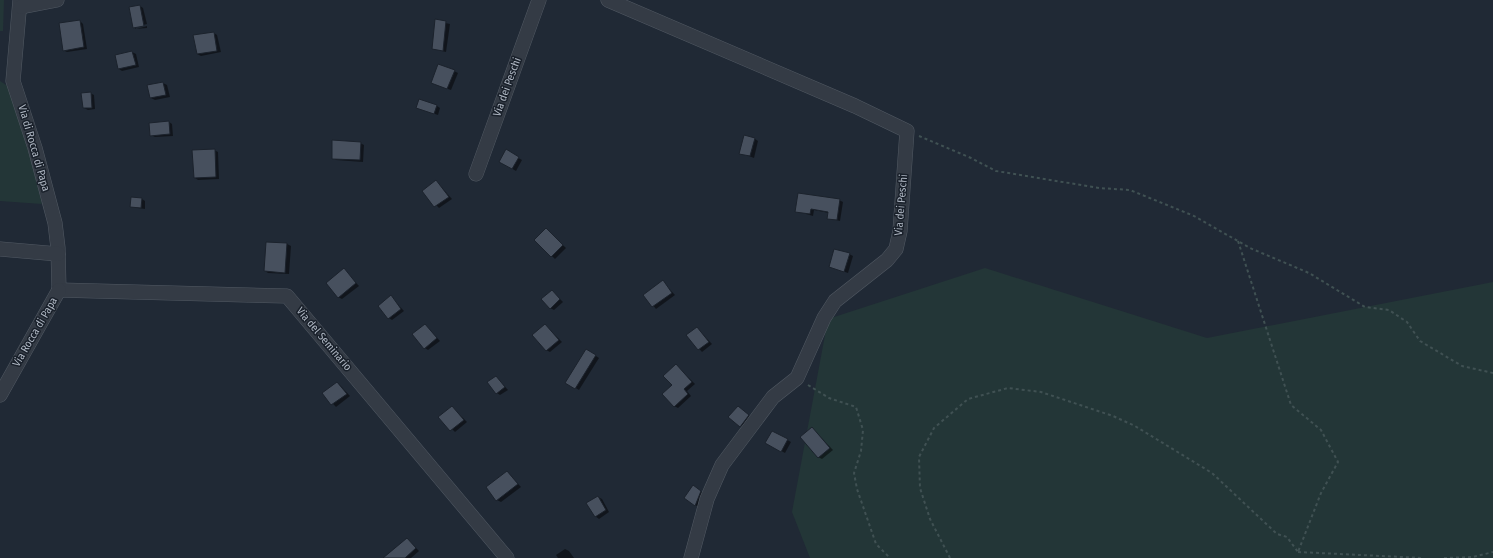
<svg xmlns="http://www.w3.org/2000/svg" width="1493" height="558" viewBox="0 0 1493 558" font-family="'Fira Sans Condensed',sans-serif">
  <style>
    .green { fill: #233637 }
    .shadow { fill: #0007 }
    .building { fill: #47505e; stroke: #1b222c }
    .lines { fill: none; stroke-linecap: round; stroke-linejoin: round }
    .street-casing { stroke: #515963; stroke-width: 15 }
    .path { stroke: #405153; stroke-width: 2; stroke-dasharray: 3 3; stroke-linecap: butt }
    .street { stroke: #343b45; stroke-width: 14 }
    .labels { text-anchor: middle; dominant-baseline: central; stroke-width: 3; stroke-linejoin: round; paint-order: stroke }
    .street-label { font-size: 11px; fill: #aeb6c2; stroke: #19202a }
  </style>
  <rect width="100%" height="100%" fill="#202935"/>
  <!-- green -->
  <g class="green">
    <polygon points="0,0 4,0 3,31 0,31"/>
    <polygon points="0,81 9,87 24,127 42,204 0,201"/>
    <polygon points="985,268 1207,338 1493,282 1493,558 810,558 792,512 828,319"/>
  </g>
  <!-- shadow -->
  <g class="shadow">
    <polygon points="140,6 143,8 147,24 136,27 136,29 134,27"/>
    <polygon points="80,21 83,24 87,49 67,52 63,50"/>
    <polygon points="436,21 450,24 446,52 433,49"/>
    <polygon points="147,26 147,28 136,29"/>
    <polygon points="214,33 217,35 221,52 201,56 197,54"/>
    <polygon points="132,52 136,54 139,67 122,71 119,69"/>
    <polygon points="454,71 458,73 451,90 436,85"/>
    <polygon points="163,83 167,85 170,97 155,100 151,98 148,86"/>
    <polygon points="90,93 94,95 95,109 88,110 84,108"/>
    <polygon points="437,106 440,108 438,115 417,108"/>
    <polygon points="169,122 172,124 173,136 155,137 151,135"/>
    <polygon points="755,139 758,141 754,158 741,153"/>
    <polygon points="360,143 364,145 363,162 336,160 333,158"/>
    <polygon points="214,150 218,152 219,179 198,180 195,178"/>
    <polygon points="506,151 522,160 516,171 500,162"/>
    <polygon points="436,181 452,199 439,208 423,191"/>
    <polygon points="142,199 145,201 145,209 131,207"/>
    <polygon points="839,200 843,202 840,221 828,218 829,213 814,210 813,216 796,211"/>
    <polygon points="546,229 566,248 555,259 535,240"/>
    <polygon points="267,243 287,244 291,246 289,274 268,273 265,271"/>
    <polygon points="849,254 853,256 848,273 830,267"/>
    <polygon points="344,270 359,286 342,299 338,297"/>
    <polygon points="663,282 675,295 656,309 644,295"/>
    <polygon points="552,291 563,302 554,310 550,308"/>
    <polygon points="391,297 404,311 392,320 389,318"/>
    <polygon points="425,325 440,341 428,350 425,348"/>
    <polygon points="545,325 562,342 550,352 546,350"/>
    <polygon points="697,328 712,344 702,352 688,336"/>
    <polygon points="587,350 599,358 579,390 566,382"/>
    <polygon points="676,365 695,384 687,391 691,396 678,408 674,406 673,385"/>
    <polygon points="496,377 508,390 500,395 497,393"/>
    <polygon points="338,383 350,396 336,407 323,393"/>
    <polygon points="452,407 467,422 455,432 440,417"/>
    <polygon points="741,409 752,418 744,428 741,426"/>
    <polygon points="812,428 833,450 822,459 818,457"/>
    <polygon points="773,432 791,442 785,453 767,443"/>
    <polygon points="507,472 521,487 501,502 497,500"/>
    <polygon points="697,488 704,494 699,507 695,505"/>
    <polygon points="598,497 602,499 609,512 599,519 595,516"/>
    <polygon points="407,539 419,551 411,558 384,558"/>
    <polygon points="565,549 569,551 574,558 558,558 556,555"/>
  </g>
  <!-- building -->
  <g class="building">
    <polygon points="140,5 144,26 133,28 129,7"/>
    <polygon points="435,19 446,21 443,51 432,49"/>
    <polygon points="80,20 84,47 63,51 59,23"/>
    <polygon points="214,32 217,51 197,54 193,35"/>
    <polygon points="132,51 136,65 118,69 115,55"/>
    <polygon points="438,64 455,70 447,89 431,83"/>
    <polygon points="163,82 166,95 150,98 147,85"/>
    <polygon points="91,92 92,108 83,108 81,93"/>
    <polygon points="419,99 437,105 434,114 416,108"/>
    <polygon points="169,121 170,134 150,136 149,123"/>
    <polygon points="744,135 755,138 750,156 739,154"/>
    <polygon points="332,140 361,142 360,160 332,159"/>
    <polygon points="215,149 216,177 194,178 192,150"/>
    <polygon points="506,149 519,157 512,169 499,162"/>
    <polygon points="436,180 449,197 434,207 422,191"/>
    <polygon points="798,193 840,199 837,220 827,219 828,212 811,209 810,214 795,212"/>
    <polygon points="131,197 142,198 141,208 130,207"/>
    <polygon points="546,228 563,245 551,257 534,240"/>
    <polygon points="266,242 287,243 285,273 264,271"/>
    <polygon points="834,249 850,253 844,272 829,267"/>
    <polygon points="344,268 356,283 338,298 326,283"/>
    <polygon points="663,280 672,293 652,307 643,295"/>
    <polygon points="552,290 560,299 550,309 541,299"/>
    <polygon points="391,295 401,309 388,319 378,306"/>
    <polygon points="425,324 437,338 424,349 412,334"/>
    <polygon points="545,324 559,340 546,351 532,335"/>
    <polygon points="697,327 709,342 698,350 686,335"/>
    <polygon points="586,349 596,355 575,389 565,383"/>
    <polygon points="676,364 692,382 684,389 688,394 674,407 662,394 672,385 663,376"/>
    <polygon points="496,376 505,387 496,394 487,382"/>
    <polygon points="337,382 347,394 331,405 322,393"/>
    <polygon points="452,406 464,420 450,431 438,417"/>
    <polygon points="738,406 749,415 740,427 728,417"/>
    <polygon points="812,427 830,448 818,458 800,437"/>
    <polygon points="772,431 788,439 781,452 765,443"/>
    <polygon points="507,471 518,484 496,501 486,487"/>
    <polygon points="693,485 701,491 695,506 684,498"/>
    <polygon points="598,496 606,510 595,517 586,503"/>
    <polygon points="407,538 416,548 405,558 383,558"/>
  </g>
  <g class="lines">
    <defs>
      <g id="street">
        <polyline points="20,0 13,81 35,148 55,223 58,248 59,290"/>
        <polyline points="608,0 855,106 907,131 900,231 896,249 887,260 835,301 824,318 797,378 773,397 722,465 707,499 691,558"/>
        <polyline points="21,7 57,0"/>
        <polyline points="476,174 539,0"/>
        <polyline points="0,249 58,254"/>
        <polyline points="59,290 287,296 507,558"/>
        <polyline points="0,395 59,290"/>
      </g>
    </defs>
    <!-- street casing -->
    <use href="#street" class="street-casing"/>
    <!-- path -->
    <g class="path">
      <polyline points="919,136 971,158 996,171 1099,188 1130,190 1194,216 1250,248 1309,273 1365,307 1389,310 1407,322 1420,341 1462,366 1493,373"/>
      <polyline points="1238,241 1291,405 1321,430 1338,462 1321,493 1298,552"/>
      <polyline points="808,385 829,398 856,407 863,430 861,451 854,473 857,489 876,544 890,558"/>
      <polyline points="1298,552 1423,558"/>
      <polyline points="950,558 930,519 920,488 919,457 934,428 968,399 1008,388 1041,392 1113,416 1135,426 1212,473 1277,534 1287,537 1298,552"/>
      <polyline points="1444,558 1473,557 1493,552"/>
    </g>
    <!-- street -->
    <use href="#street" class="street"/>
  </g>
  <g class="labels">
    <!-- street labels -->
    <g class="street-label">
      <text transform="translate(507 87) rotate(-70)">Via dei Peschi</text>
      <text transform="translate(34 148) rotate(74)">Via di Rocca di Papa</text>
      <text transform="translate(901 205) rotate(-85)">Via dei Peschi</text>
      <text transform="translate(35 332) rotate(-60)">Via Rocca di Papa</text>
      <text transform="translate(324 339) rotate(50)">Via del Seminario</text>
    </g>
  </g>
</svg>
